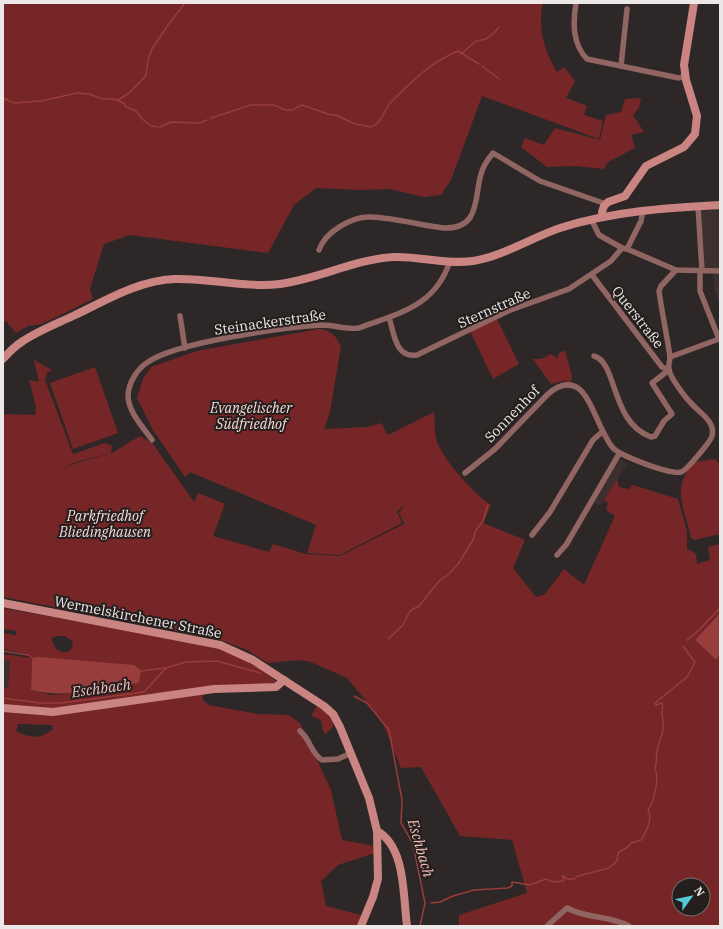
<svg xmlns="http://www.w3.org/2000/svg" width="723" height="929" viewBox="0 0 723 929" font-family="'IBM Plex Serif',serif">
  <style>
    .built { fill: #3c2f2e }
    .green { fill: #772627; fill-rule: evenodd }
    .water { fill: #993c3c }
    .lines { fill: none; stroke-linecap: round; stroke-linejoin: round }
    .stream { stroke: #993c3c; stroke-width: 1.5 }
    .street { stroke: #906562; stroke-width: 5.5 }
    .secondary { stroke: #ca8582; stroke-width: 8 }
    .labels { text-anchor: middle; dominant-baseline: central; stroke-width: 4; stroke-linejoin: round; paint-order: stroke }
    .street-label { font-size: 14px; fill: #ede8e8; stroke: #241e1d }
    .park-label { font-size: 14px; font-style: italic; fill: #f7dbd9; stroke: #241e1d }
    .water-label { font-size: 15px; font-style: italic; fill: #f3beba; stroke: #241e1d }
  </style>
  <rect width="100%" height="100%" fill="#2e2727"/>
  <!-- built -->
  <g class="built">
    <polygon points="720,208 720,306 714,289 713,271 703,271 701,210"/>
    <polygon points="620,459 627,464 600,506 594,502"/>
    <polygon points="3,659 10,662 8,689 3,688"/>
  </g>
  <!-- green -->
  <g class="green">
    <path d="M3,3H543C537,26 545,53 557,72L564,67L575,81L566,98L587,106L584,115L603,121L599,139L482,96L451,180L441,195L424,197L389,189L360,190L316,188L294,205L268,253L130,235L104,244L90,289L93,299L42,324L28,326L16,333L6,321L3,322Z"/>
    <polygon points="641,98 639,108 633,115 644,132 631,135 635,148 608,162 604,169 575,166 547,167 521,147 525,138 544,145 555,128 600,140 606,115 621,112 625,99"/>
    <polygon points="497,319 519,364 493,379 470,331"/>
    <path d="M319,329C331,330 336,336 341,346L330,412L324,429L367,427L381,423L388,435L434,412C435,420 434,430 436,438C440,457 474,494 491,505L483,523L525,540L513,568L536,597L545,594L564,569L584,585L615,516L606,510L608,503L604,500L617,479L619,487L629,489L633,485L678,499L687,531V550H691L696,554L697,564L710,560L708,547L720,544V613L695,640L716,660L720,654V926H632L623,921L619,926H459V915L527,893L512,840L460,836L421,767L401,768L381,719L347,678L311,662L299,660L268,663L247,650L218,639L3,597V414L35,415L36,407L29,380L39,382L34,360L52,370L47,373L45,380L73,454L105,443L112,446L111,453L76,462L57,471L76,463L112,453L140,436L153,444L194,502L198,493L225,504L213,536L269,552L273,544L306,554L340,556L404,524L399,513L405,504L397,512L402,523L340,555L307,553L316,525L190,472L185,477L153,430L137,398L143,379L151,367L197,351ZM679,885H703V909H679Z"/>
    <polygon points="565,351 572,376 571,382 563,381 551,384 533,359 541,359 551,354 557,358 560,352"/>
    <polygon points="95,367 118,433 73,449 50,383"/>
    <path d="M715,459L720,465V534L695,540L691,538C685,507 670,490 694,462Z"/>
    <path d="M3,608L211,646L251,662L276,681L275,683L51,709L3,706V688H8L10,662L3,659V654L32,658L31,690L51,695L81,693L89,662L33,658L27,654L3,649V633L16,635V631L3,629ZM57,636H65L72,641L73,646L69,652H62L56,649L51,638Z"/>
    <path d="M202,692L203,700L209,705L258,714L289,715L300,723L331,790L342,840L374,846L375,853L338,865L321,881L326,906L361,915L358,926H3V710L31,714ZM18,724L52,725L53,729C41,740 29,738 16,731Z"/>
    <path d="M317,706C325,711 334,717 333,727L325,734L323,731L321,720L311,716Z"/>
  </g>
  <!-- water -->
  <g class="water">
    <polygon points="720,613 720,654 716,660 695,640"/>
    <path d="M38,657L134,665L141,671L139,683C102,689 68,699 31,690L32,660L33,658Z"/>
  </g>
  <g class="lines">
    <!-- stream -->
    <g class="stream">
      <polyline points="461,54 476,41 486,39 494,33 499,27"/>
      <polyline points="482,66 499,79"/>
      <polyline points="3,98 14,103 41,101 77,93 89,94 103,99 113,99 124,103 126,107 136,111 142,119 151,126 158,127"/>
      <polyline points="118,100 129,93 143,79 146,75 148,60 152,49 168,25 185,3"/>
      <path d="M211,118L251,105H274L285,110H292L302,105L331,115H336L355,124L371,127C383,123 383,110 391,102C412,81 431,62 458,51L479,64"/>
      <polyline points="160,127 171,122 200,123 207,120"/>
      <polyline points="388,639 403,625 410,611 419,606 440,580 449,574 458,564 473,540 476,530 483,521 488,505"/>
      <polyline points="687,640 699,630 720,608"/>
      <polyline points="3,651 28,655 34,659"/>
      <polyline points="140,671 166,668"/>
      <polyline points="354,696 367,703 389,730 402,800 401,823 413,844 425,903 420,926"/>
      <polyline points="3,698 40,703 62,703 144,692 166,668 186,662 217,661 260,673"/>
      <path d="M431,903L440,902L453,896L474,890L508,888L512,886V882L530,885L546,879L553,882L564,881L563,876L568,879H574L578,876L609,868L617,861L618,853L629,846L631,843L641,840C647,831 653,819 648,810C653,804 660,778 655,769C657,763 656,758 657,751C660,736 666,732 662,715C661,711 664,707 662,703L656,705L655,703L687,677L695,662L683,646"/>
    </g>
    <!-- street -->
    <g class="street">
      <path d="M576,3C573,22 572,44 587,59L679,78L685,76"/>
      <polyline points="621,66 627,9"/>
      <polyline points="698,206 702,271"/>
      <polyline points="591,219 599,235 622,248 627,249 676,270 720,271"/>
      <polyline points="627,249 641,221 643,210"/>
      <path d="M319,250C325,232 352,216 371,217C395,218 420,225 444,228C481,229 474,197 481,174C483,166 488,159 493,153L540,181L606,204"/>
      <polyline points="592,275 662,367 669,370"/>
      <polyline points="180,316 185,348"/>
      <path d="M389,317C394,333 395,358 417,355L508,311L569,289L611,261L622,248"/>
      <path d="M594,356C618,363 610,422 651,437L655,436L664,421L672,414L652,383L669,370"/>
      <polyline points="670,357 719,339 700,291 700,271"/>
      <path d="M152,440C143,427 128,412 128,395C129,382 137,369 148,362C177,342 285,327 323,325C335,325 347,330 359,328C399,313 435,307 450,261"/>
      <path d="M465,473L495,449L548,394C556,387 567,381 578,388C592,398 600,433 613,448C621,456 670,475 681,472C686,471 711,441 712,436C716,421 698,412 690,402C685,397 669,376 669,369C668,365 670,361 670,357C667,335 662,313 659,291L661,286L676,270"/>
      <polyline points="532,535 550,512 593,440 602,432"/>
      <polyline points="557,555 566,545 619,454"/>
      <path d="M300,731C310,739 311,753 322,760L338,759L351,753"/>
      <path d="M547,926L567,908C586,919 609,915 629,926"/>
    </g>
    <!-- secondary -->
    <g class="secondary">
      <polyline points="603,217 602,212 604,206 608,202 625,196 646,166 684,147 695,134 697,116 686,80 684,65 694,3"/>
      <path d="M3,359C9,352 15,346 23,341C38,331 56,324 73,316C105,301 139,280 175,279C210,278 246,288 280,284C319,279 355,259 394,257C420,256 446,265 473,261C501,257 533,237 560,228C613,211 666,208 720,205"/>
      <polyline points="3,603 220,645 253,660 324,706 333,714 340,727 369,798 377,831 378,879 373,897 361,926"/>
      <polyline points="3,708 53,712 214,689 276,687 284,680"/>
      <path d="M377,831C406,847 403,897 407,926"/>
    </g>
  </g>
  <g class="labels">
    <!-- street labels -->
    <g class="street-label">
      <text transform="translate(494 308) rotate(-24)">Sternstraße</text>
      <text transform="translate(638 317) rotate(52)">Querstraße</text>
      <text transform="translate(270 322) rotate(-8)">Steinackerstraße</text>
      <text transform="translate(512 414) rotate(-46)">Sonnenhof</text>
      <text transform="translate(138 617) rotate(11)">Wermelskirchener Straße</text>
    </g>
    <!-- park labels -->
    <g class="park-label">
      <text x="251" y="408">Evangelischer<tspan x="251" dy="16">Südfriedhof</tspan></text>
      <text x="105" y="516">Parkfriedhof<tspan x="105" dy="16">Bliedinghausen</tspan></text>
    </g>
    <!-- water labels -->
    <g class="water-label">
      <text transform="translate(101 688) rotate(-8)">Eschbach</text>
      <text transform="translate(421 848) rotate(74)">Eschbach</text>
    </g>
  </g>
  <!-- border -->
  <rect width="723" height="929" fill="none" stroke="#ede8e8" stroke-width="8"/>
  <!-- north arrow -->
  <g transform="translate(691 897) rotate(57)"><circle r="19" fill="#241e1d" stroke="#746f6e"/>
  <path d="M0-3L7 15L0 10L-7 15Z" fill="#52ccd6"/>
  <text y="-6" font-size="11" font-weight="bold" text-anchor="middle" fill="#ede8e8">N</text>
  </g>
</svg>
